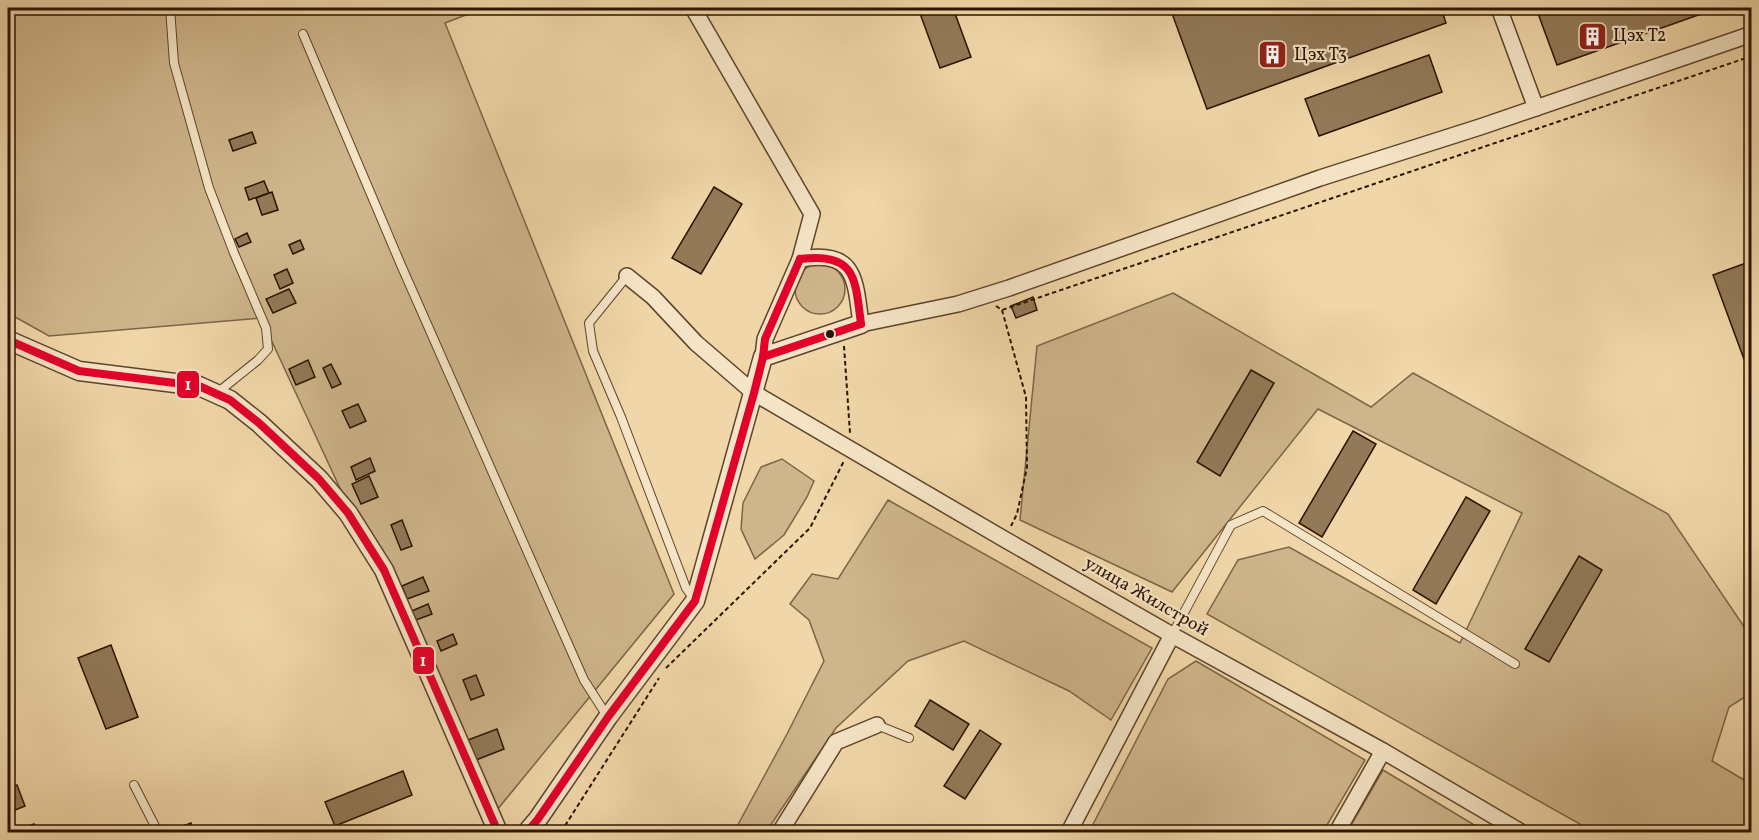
<svg xmlns="http://www.w3.org/2000/svg" width="1759" height="840" viewBox="0 0 1759 840" font-family="Vollkorn,serif">
  <style>
    .green { fill: #cfb58b; stroke: #7e6446; stroke-width: 1.5 }
    .building { fill: #927957; stroke: #2c1400; stroke-width: 1.5 }
    .lines { fill: none; stroke-linecap: round; stroke-linejoin: round }
    .service-casing { stroke: #5d442a; stroke-width: 10 }
    .minor-casing { stroke: #5d442a; stroke-width: 18 }
    .tertiary-casing { stroke: #5d442a; stroke-width: 21 }
    .path { stroke: #2c1400; stroke-width: 2; stroke-dasharray: 4.5 3; stroke-linecap: butt }
    .service { stroke: #f5e4c6; stroke-width: 8 }
    .minor { stroke: #f5e4c6; stroke-width: 15 }
    .tertiary { stroke: #f5e4c6; stroke-width: 18 }
    .bus-1-casing { stroke: #f5e4c6; stroke-width: 12 }
    .bus-1 { stroke: #e4002b; stroke-width: 8 }
    .bus-dot { fill: #2c1400; stroke: #f5e4c6; stroke-width: 2 }
    .labels { text-anchor: middle; dominant-baseline: central; stroke-width: 4.5; stroke-linejoin: round; paint-order: stroke }
    .poi-label { font-size: 18px; fill: #2c1400; stroke: #f5e4c6; text-anchor: start }
    .street-label { font-size: 18px; fill: #2c1400; stroke: #f5e4c6 }
    .line-badge { stroke: #f5e4c6; stroke-width: 2 }
    .badge-label { font-size: 16px; text-anchor: middle; font-weight: bold; fill: #fff }
  </style>
  <rect width="100%" height="100%" fill="#f0d6a8"/>
  <filter id="stains"><feTurbulence type="fractalNoise" baseFrequency=".00333" numOctaves="4"/><feColorMatrix values="0 0 0 0 .2 0 0 0 0 .09 0 0 0 0 .02 0 0 0 .5 -.17"/></filter>
  <radialGradient id="worn" r=".72"><stop offset=".6" stop-color="#630" stop-opacity="0"/><stop offset="1" stop-color="#630" stop-opacity=".3"/></radialGradient>
  <!-- green -->
  <g class="green">
    <polygon points="8,8 484,8 445,23 674,594 492,816 261,318 49,336 8,313"/>
    <circle cx="820" cy="289" r="25"/>
    <polygon points="1173,293 1371,407 1413,373 1668,514 1751,637 1751,693 1729,707 1712,761 1751,784 1751,832 1594,832 1207,614 1238,560 1289,547 1460,643 1522,513 1318,409 1172,592 1020,520 1037,346"/>
    <polygon points="782,459 814,481 807,497 784,535 755,559 741,529 743,503 761,467"/>
    <polygon points="888,500 1152,648 1111,720 1069,691 964,641 908,661 836,728 766,832 734,832 787,734 824,661 809,620 790,604 812,574 838,579"/>
    <polygon points="1196,661 1365,760 1323,832 1089,832 1168,679"/>
    <polygon points="1383,770 1486,832 1347,832"/>
  </g>
  <!-- building -->
  <g class="building">
    <polygon points="918,8 953,8 971,57 940,68"/>
    <polygon points="1170,8 1441,8 1446,23 1207,109"/>
    <polygon points="1536,8 1718,8 1557,65"/>
    <polygon points="1429,55 1442,92 1319,136 1305,99"/>
    <polygon points="252,132 256,143 233,151 229,140"/>
    <polygon points="264,181 269,193 249,200 245,188"/>
    <polygon points="714,187 742,204 701,274 672,258"/>
    <polygon points="272,192 278,210 262,215 256,198"/>
    <polygon points="247,233 251,242 239,247 235,239"/>
    <polygon points="300,240 304,249 293,254 289,245"/>
    <polygon points="1749,262 1752,268 1752,381 1713,275"/>
    <polygon points="287,269 293,283 280,289 274,275"/>
    <polygon points="289,289 296,303 273,313 266,299"/>
    <polygon points="1033,297 1037,310 1016,318 1011,306"/>
    <polygon points="308,360 315,377 296,385 289,369"/>
    <polygon points="331,364 341,384 332,388 323,368"/>
    <polygon points="1251,370 1274,383 1220,476 1197,462"/>
    <polygon points="358,404 366,421 350,428 342,411"/>
    <polygon points="1353,431 1376,444 1322,537 1299,523"/>
    <polygon points="370,458 375,471 356,480 351,467"/>
    <polygon points="369,476 378,497 361,504 352,484"/>
    <polygon points="1466,497 1490,511 1436,604 1413,590"/>
    <polygon points="402,520 412,546 401,550 391,525"/>
    <polygon points="1579,556 1602,570 1549,662 1525,649"/>
    <polygon points="423,577 429,591 407,599 402,586"/>
    <polygon points="428,604 432,614 416,620 412,611"/>
    <polygon points="453,634 457,644 441,651 437,641"/>
    <polygon points="111,645 138,717 106,729 78,658"/>
    <polygon points="476,675 484,695 471,700 463,680"/>
    <polygon points="930,700 969,724 953,750 915,726"/>
    <polygon points="497,729 504,749 476,760 468,740"/>
    <polygon points="980,730 1001,744 965,799 944,786"/>
    <polygon points="403,771 412,795 335,826 325,802"/>
    <polygon points="17,785 25,806 8,813 8,789"/>
    <polygon points="191,823 195,832 171,832 170,831"/>
    <polygon points="34,824 37,832 16,832 15,831"/>
  </g>
  <g class="lines">
    <defs>
      <g id="service">
        <polyline points="170,8 174,63 209,188 234,253 266,328 268,349 258,360 217,393"/>
        <polyline points="303,34 401,265 584,680 607,716"/>
        <polyline points="627,276 589,323 593,351 621,417 686,588 693,598"/>
        <polyline points="1172,635 1231,525 1263,511 1515,664"/>
        <polyline points="875,726 877,725 909,738"/>
        <polyline points="134,785 158,832"/>
      </g>
      <g id="minor">
        <polyline points="693,8 812,214 800,259 765,339 763,357"/>
        <polyline points="1499,8 1536,108"/>
        <path d="M800,259C856,249 855,279 861,324L958,304L1009,288L1320,178L1480,127L1752,34"/>
        <polyline points="627,276 653,297 696,343 754,393 1004,539 1172,635 1383,751 1521,832"/>
        <polyline points="780,832 836,742 877,725"/>
        <polyline points="1069,832 1172,635"/>
        <polyline points="1337,832 1383,751"/>
      </g>
      <g id="tertiary">
        <polyline points="8,340 79,371 199,386 230,400 259,423 319,479 348,513 384,570 498,832"/>
        <polyline points="527,832 538,819 608,717 695,601 763,357 861,324"/>
      </g>
    </defs>
    <!-- service casing -->
    <use href="#service" class="service-casing"/>
    <!-- minor casing -->
    <use href="#minor" class="minor-casing"/>
    <!-- tertiary casing -->
    <use href="#tertiary" class="tertiary-casing"/>
    <!-- path -->
    <g class="path">
      <polyline points="996,306 1002,310 1752,56"/>
      <polyline points="1002,310 1026,397 1027,467 1017,514 1011,526"/>
      <polyline points="844,346 850,433"/>
      <polyline points="666,668 810,528 844,461"/>
      <polyline points="561,832 659,678"/>
    </g>
    <!-- service -->
    <use href="#service" class="service"/>
    <!-- minor -->
    <use href="#minor" class="minor"/>
    <!-- tertiary -->
    <use href="#tertiary" class="tertiary"/>
    <defs>
      <g id="bus-1">
        <path d="M800,259C856,253 855,277 861,324"/>
        <polyline points="8,340 79,371 199,386 230,400 259,423 319,479 348,513 384,570 498,832"/>
        <polyline points="763,357 861,324"/>
        <polyline points="527,832 538,819 608,717 695,601 754,393 763,357 765,339 800,259"/>
      </g>
    </defs>
    <!-- bus-1 casing -->
    <use href="#bus-1" class="bus-1-casing"/>
    <!-- bus-1 -->
    <use href="#bus-1" class="bus-1"/>
  </g>
  <!-- icons -->
  <defs>
    <symbol id="building-square" viewBox="-11 -11 22 22"><rect x="-9" y="-9" width="18" height="18" rx="4" fill="#8f2418" stroke="#f5e4c6"/><path d="M-4-6H4V6H1V3H-1V6H-4ZM-2.5-4.3h1.7v1.8h-1.7ZM.8-4.3h1.7v1.8H.8ZM-2.5-1h1.7V.8h-1.7ZM.8-1h1.7V.8H.8Z" fill="#fff"/></symbol>
  </defs>
  <g fill-rule="evenodd">
    <use href="#building-square" x="1576" y="20" width="33" height="33"/>
    <use href="#building-square" x="1256" y="38" width="33" height="33"/>
  </g>
  <!-- markers -->
  <circle class="bus-dot" cx="830" cy="334" r="5"/>
  <g class="labels">
    <!-- poi labels -->
    <g class="poi-label">
      <text x="1613" y="36">Цэх Т2</text>
      <text x="1294" y="55">Цэх Т3</text>
    </g>
    <!-- street labels -->
    <g class="street-label">
      <text transform="translate(1146 597) rotate(30)">улица Жилстрой</text>
    </g>
  </g>
  <g class="line-badge">
    <rect x="176" y="370" width="24" height="29" rx="6" fill="#e4002b"/>
    <rect x="412" y="646" width="23" height="29" rx="6" fill="#e4002b"/>
  </g>
  <g class="badge-label">
    <text x="188" y="390">1</text>
    <text x="423" y="666">1</text>
  </g>
  <!-- margin -->
  <rect width="1759" height="840" fill="none" stroke="#f0d6a8" stroke-width="30"/>
  <rect x="9" y="9" width="1741" height="822" fill="none" stroke="#2c1400" stroke-width="3"/>
  <rect x="15" y="15" width="1729" height="810" fill="none" stroke="#2c1400" stroke-width="1.5"/>
  <rect width="100%" height="100%" filter="url(#stains)"/>
  <rect width="100%" height="100%" fill="url(#worn)"/>
</svg>
